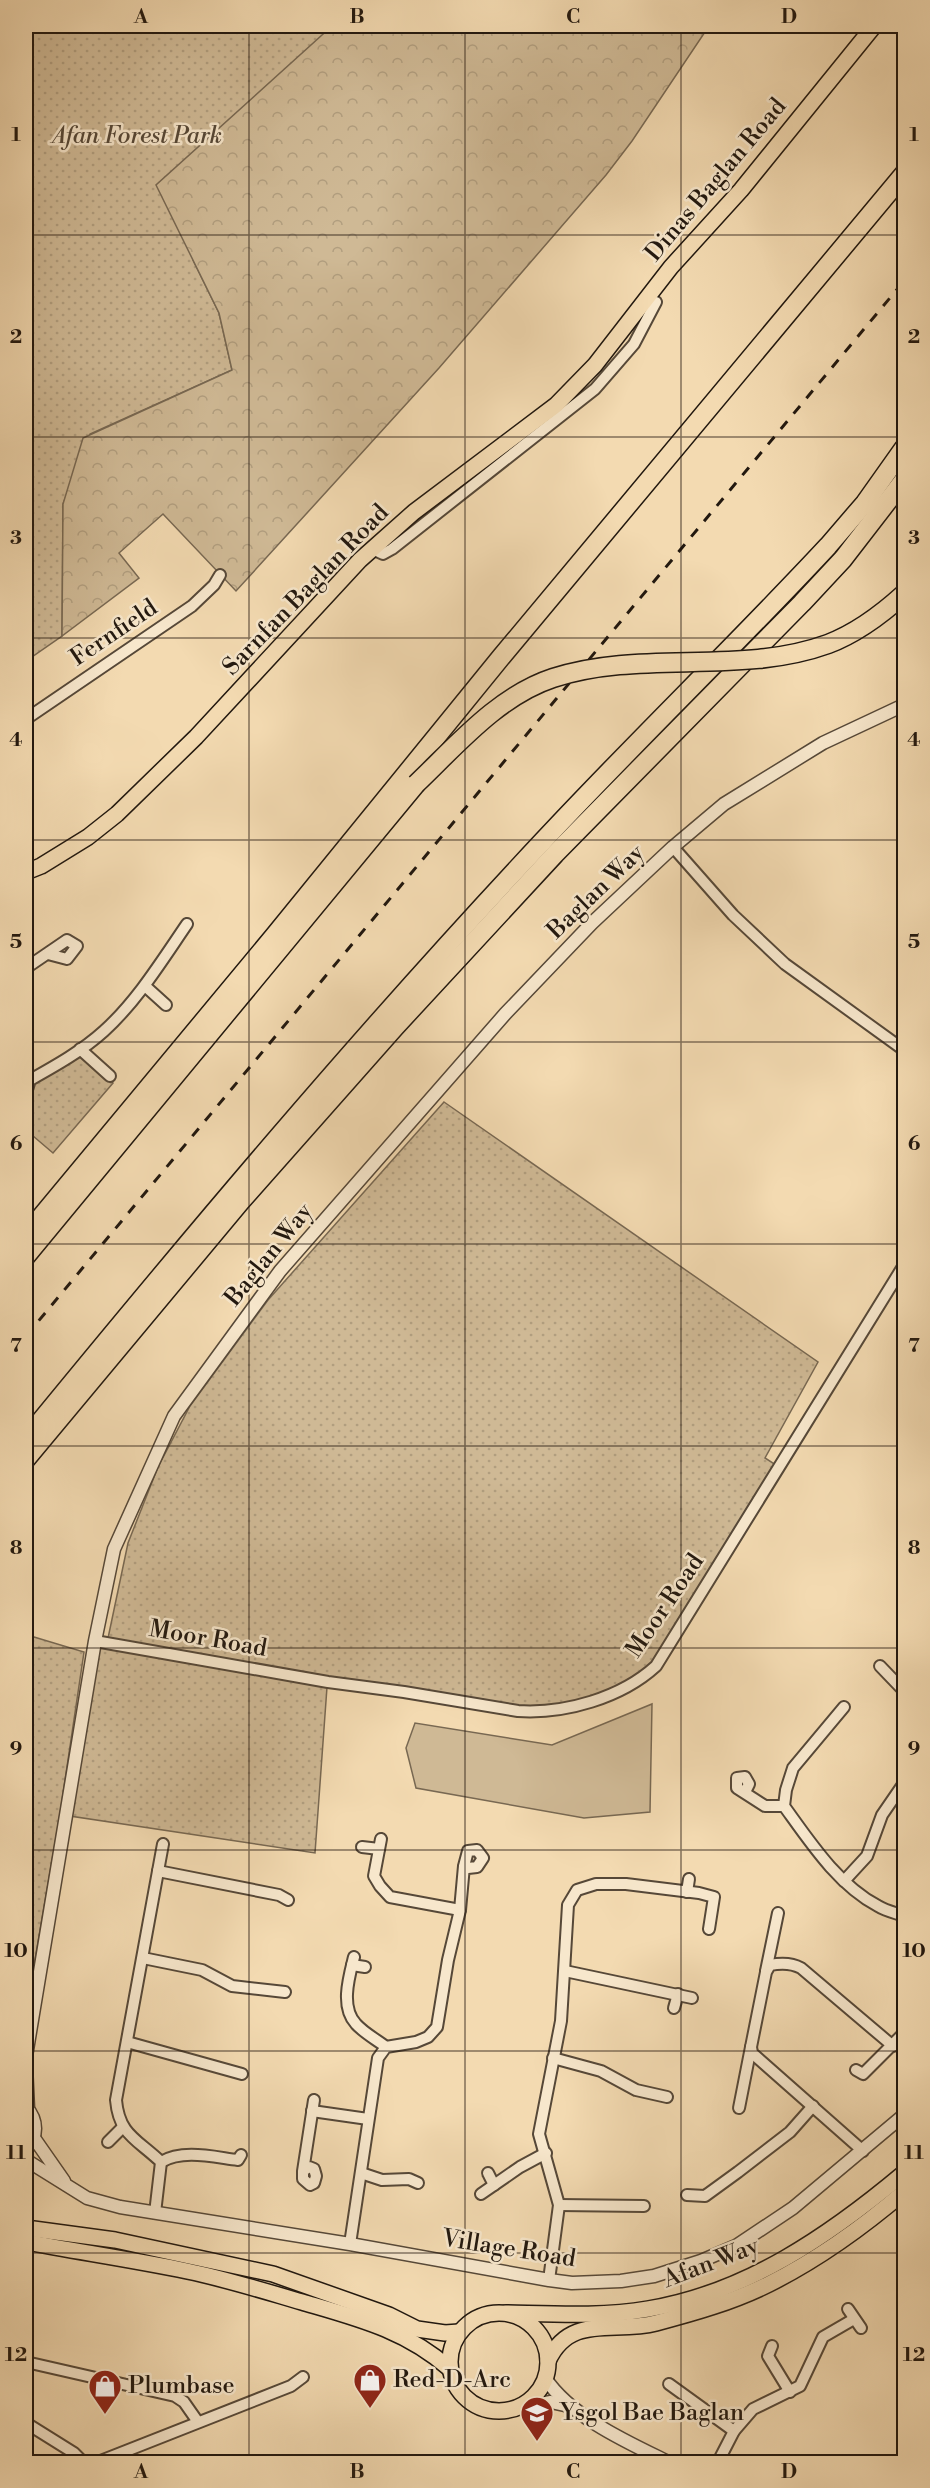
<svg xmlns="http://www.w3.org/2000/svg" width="930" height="2488" viewBox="0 0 930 2488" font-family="'Libre Bodoni',serif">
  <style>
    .grass { fill: url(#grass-dots); stroke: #786852; stroke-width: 1.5 }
    .forest { fill: url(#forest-crowns); stroke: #786852; stroke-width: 1.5 }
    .garden { fill: #cfb995; stroke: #786852; stroke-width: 1.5 }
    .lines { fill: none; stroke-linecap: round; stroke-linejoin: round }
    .minor-casing { stroke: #564838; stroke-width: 14 }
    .tertiary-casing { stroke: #564838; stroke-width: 15 }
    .primary-casing { stroke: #22180f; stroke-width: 18 }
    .motorway-casing { stroke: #22180f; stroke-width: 21 }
    .minor { stroke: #f7e7cc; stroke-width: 10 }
    .tertiary { stroke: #f7e7cc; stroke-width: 12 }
    .primary { stroke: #f3dab1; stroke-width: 15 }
    .motorway { stroke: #f3dab1; stroke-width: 18 }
    .rail { stroke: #22180f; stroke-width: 3; stroke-dasharray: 10 10; stroke-linecap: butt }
    .motorway-bridge-casing { stroke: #22180f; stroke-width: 21; stroke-linecap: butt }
    .motorway-bridge { stroke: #f3dab1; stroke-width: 18 }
    .grid { fill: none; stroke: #22180f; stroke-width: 1.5; stroke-opacity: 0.55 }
    .labels { text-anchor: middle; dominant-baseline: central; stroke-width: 5; stroke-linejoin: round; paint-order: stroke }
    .park-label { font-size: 24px; font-style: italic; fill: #564837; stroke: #f7e7cc }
    .street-label { font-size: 24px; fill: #22180f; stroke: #f7e7cc }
    .poi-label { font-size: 24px; fill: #22180f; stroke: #f7e7cc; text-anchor: start }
    .neatline { fill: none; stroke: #22180f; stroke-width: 2 }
    .grid-label { font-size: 20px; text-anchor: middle; font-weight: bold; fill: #22180f }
  </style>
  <defs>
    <pattern id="grass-dots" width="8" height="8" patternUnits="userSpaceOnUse" patternTransform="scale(1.5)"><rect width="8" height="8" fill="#cfb995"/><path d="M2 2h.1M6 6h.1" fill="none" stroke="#b19e7f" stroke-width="1.8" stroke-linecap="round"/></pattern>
    <pattern id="forest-crowns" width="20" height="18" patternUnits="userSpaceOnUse" patternTransform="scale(1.5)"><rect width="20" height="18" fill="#cfb995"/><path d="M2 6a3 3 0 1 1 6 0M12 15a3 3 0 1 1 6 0" fill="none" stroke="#b19e7f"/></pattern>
  </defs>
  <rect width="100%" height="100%" fill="#f3dab1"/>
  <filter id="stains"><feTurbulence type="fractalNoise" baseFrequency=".00333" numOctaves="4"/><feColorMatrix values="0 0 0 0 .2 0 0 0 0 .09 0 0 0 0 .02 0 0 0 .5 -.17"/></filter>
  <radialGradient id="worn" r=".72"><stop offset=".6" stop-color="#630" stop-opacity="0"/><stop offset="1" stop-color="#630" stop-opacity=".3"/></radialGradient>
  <!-- grass -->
  <g class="grass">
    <polygon points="26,26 332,26 193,260 219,313 232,370 90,434 63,504 62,636 26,661"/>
    <polygon points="80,1054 113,1083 53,1153 26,1130 26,1106 30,1087"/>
    <polygon points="444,1102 818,1362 765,1458 779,1467 656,1666 627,1688 534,1712 107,1643 128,1543 158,1467 190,1406 268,1300"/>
    <polygon points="34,1637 84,1652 60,1814 26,2012 26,1642"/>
    <polygon points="97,1646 327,1687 315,1853 70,1816"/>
  </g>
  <!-- forest -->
  <polygon class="forest" points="332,26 709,26 632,141 606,175 439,368 236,591 163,514 119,553 139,578 62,636 63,504 83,438 232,370 219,313 156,185"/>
  <!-- garden -->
  <polygon class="garden" points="652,1704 650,1812 584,1818 416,1788 406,1748 415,1723 552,1745"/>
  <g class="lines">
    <defs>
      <g id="minor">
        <polyline points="372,549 383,554 392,549 595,389 634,344 656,302"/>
        <polyline points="26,719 192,606 214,585 220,575"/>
        <polyline points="673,847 733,915 785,964 904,1050"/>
        <polyline points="26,968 67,940 77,946 67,959 48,954"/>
        <polyline points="145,986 166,1005"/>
        <polyline points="80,1049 110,1076"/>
        <path d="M26,1093L30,1080C55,1066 82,1051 104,1031C137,1001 161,962 187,924"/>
        <path d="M95,1641L328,1682L404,1692L518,1711C565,1714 621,1698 656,1666L904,1265"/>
        <polyline points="880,1666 904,1691"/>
        <path d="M844,1707L793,1768L786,1790L784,1806C810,1842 838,1885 878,1906C886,1911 896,1913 904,1916"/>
        <polyline points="745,1792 749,1784 745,1777 737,1778 737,1788 765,1806 784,1806"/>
        <polyline points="381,1839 374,1876 380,1886 390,1897 460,1910"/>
        <polyline points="362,1847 379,1849"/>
        <polyline points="158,1871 279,1895 288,1900"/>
        <polyline points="844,1881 867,1856 882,1815 904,1783"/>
        <polyline points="687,1892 689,1879"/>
        <path d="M354,1957C349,1977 340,2007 356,2024C364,2033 377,2040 386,2047"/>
        <polyline points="143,1958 202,1970 232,1986 285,1992"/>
        <polyline points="352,1965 365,1967"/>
        <polyline points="565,1971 692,1998"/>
        <polyline points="766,1971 778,1913"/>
        <polyline points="674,2008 678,1994"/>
        <polyline points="127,2042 242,2074"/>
        <polyline points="553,2058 601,2071 636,2090 667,2097"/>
        <polyline points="856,2070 863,2074 904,2033"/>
        <polyline points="739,2108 751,2047"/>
        <polyline points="312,2111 368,2119"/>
        <polyline points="108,2142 122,2128"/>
        <path d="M863,2151L752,2053L751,2047L766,1972L770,1965C780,1963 792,1963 801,1968L893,2046"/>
        <path d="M161,2162C183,2149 213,2157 238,2160L241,2155"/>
        <polyline points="303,2171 309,2167 314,2169 316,2176 314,2183 310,2185 303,2179 303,2171 314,2100"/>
        <polyline points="361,2173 382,2180 409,2179 418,2183"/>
        <polyline points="488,2173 494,2185"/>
        <polyline points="481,2194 520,2167 546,2153"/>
        <polyline points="687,2195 705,2196 738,2172 790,2132 813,2106"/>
        <polyline points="559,2205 644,2206"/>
        <path d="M155,2213L161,2162C137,2139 119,2135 116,2100L163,1844"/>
        <polyline points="350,2244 378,2058 386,2047 416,2042 428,2037 437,2027 448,1960 460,1910 464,1866 468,1851 477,1850 483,1858 477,1867 468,1868 464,1866"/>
        <polyline points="549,2280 559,2205 539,2134 561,2021 568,1905 577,1890 596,1884 626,1884 699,1893 714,1897 709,1929"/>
        <polyline points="848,2309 861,2328"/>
        <polyline points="772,2346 768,2356 790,2392"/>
        <polyline points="26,2362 175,2396 184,2402 198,2422"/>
        <polyline points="669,2384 734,2431"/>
        <polyline points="26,2423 74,2453 83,2462"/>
        <polyline points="98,2462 291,2386 303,2377"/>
        <polyline points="718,2462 734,2431 753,2409 800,2386 823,2337 854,2319"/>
      </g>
      <g id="tertiary">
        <polyline points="26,2056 95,1641 114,1549 174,1416 280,1271 505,1014 592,923 673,847 724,804 823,743 904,705"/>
        <polyline points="26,2066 28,2109"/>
        <path d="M26,2107C38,2120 38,2137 26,2150"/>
        <polyline points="34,2138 64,2181"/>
        <polyline points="26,2160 87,2198 120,2207 350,2244 549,2280 572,2283 621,2281 654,2276 701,2261 736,2246 793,2208 904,2115"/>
        <path d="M545,2378C571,2417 627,2442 668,2462"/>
        <polyline points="513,2409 551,2402 569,2406"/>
      </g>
      <g id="primary">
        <polyline points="26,872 41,866 88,837 117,814 196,737 360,560 414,512 556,405 595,365 671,267 741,190 874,26"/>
        <polyline points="26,2228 115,2240 273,2274 389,2315 417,2329 445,2333 459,2332"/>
        <path d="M26,2242C79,2252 134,2260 187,2271C226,2279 264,2291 302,2302C357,2318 406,2330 450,2369"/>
        <circle cx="499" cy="2362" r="49"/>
        <path d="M506,2313C553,2314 602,2317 648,2309C746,2293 830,2235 904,2173"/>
        <path d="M548,2361C570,2313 614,2334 656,2323C694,2313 733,2302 769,2284C817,2260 863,2227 904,2192"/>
      </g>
      <g id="motorway">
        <polyline points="26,1235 275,935 502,656 904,174"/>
        <polyline points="26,1256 416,784"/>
        <path d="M26,1439C193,1235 362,1034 543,841C636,741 735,646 828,546L865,503L904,448"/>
        <polyline points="26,1459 241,1201 395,1027 555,854 802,603 843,559 904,480"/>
      </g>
    </defs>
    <!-- minor casing -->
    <use href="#minor" class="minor-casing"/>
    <!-- tertiary casing -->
    <use href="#tertiary" class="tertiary-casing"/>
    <!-- primary casing -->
    <use href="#primary" class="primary-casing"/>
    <!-- motorway casing -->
    <use href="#motorway" class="motorway-casing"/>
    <!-- minor -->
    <use href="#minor" class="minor"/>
    <!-- tertiary -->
    <use href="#tertiary" class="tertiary"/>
    <!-- primary -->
    <use href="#primary" class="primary"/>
    <!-- motorway -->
    <use href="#motorway" class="motorway"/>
    <!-- rail -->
    <polyline class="rail" points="26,1336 904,281"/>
    <defs>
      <path id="motorway-bridge" d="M416,784C456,746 498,696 553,678C642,649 740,676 828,644C857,633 882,614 904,594"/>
    </defs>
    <!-- motorway-bridge casing -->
    <use href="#motorway-bridge" class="motorway-bridge-casing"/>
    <!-- motorway-bridge -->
    <use href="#motorway-bridge" class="motorway-bridge"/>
  </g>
  <!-- grid -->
  <path class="grid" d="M249,26V2462M465,26V2462M681,26V2462M26,235H904M26,437H904M26,638H904M26,840H904M26,1042H904M26,1244H904M26,1446H904M26,1648H904M26,1850H904M26,2051H904M26,2253H904"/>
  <!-- icons -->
  <defs>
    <symbol id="shop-pin" viewBox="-11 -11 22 30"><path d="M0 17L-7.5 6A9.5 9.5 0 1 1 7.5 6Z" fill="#8f2418" stroke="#f7e7cc"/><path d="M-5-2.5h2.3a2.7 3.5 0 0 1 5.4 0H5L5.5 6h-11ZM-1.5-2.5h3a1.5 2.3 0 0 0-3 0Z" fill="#fff"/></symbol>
    <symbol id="school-pin" viewBox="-11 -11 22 30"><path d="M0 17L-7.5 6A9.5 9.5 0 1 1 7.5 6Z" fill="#8f2418" stroke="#f7e7cc"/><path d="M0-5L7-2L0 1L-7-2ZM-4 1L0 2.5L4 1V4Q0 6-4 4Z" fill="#fff"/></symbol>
  </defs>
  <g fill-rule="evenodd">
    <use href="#shop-pin" x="351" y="2361" width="38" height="52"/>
    <use href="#shop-pin" x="86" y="2367" width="38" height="52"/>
    <use href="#school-pin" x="518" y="2394" width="38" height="52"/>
  </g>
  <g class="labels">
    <!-- park labels -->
    <g class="park-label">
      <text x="137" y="136">Afan Forest Park</text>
    </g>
    <!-- street labels -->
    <g class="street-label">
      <text transform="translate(716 180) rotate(-50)">Dinas Baglan Road</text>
      <text transform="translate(306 590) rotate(-46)">Sarnfan Baglan Road</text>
      <text transform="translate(114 633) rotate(-34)">Fernfield</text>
      <text transform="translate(596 892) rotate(-44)">Baglan Way</text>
      <text transform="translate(269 1255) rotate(-51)">Baglan Way</text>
      <text transform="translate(665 1606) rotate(-56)">Moor Road</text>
      <text transform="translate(208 1639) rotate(10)">Moor Road</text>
      <text transform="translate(509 2249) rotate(9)">Village Road</text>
      <text transform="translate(711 2263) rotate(-21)">Afan Way</text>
    </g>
    <!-- poi labels -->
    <g class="poi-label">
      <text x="393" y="2380">Red-D-Arc</text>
      <text x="128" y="2386">Plumbase</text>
      <text x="560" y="2413">Ysgol Bae Baglan</text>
    </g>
  </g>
  <!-- margin -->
  <rect width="930" height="2488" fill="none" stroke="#f3dab1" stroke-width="66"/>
  <rect x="33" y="33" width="864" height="2422" class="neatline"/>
  <g class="grid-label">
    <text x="141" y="23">A</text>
    <text x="357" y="23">B</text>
    <text x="573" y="23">C</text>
    <text x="789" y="23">D</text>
    <text x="16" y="141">1</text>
    <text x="914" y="141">1</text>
    <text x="16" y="343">2</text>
    <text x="914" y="343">2</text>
    <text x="16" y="544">3</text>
    <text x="914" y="544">3</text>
    <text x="16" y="746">4</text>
    <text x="914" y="746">4</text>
    <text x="16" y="948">5</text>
    <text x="914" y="948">5</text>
    <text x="16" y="1150">6</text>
    <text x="914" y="1150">6</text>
    <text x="16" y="1352">7</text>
    <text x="914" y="1352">7</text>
    <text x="16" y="1554">8</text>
    <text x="914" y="1554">8</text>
    <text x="16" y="1755">9</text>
    <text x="914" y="1755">9</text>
    <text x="16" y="1957">10</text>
    <text x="914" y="1957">10</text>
    <text x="16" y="2159">11</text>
    <text x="914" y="2159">11</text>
    <text x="16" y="2361">12</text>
    <text x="914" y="2361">12</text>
    <text x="141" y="2478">A</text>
    <text x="357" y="2478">B</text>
    <text x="573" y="2478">C</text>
    <text x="789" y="2478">D</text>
  </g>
  <rect width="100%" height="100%" filter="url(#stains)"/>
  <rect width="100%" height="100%" fill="url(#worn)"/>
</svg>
